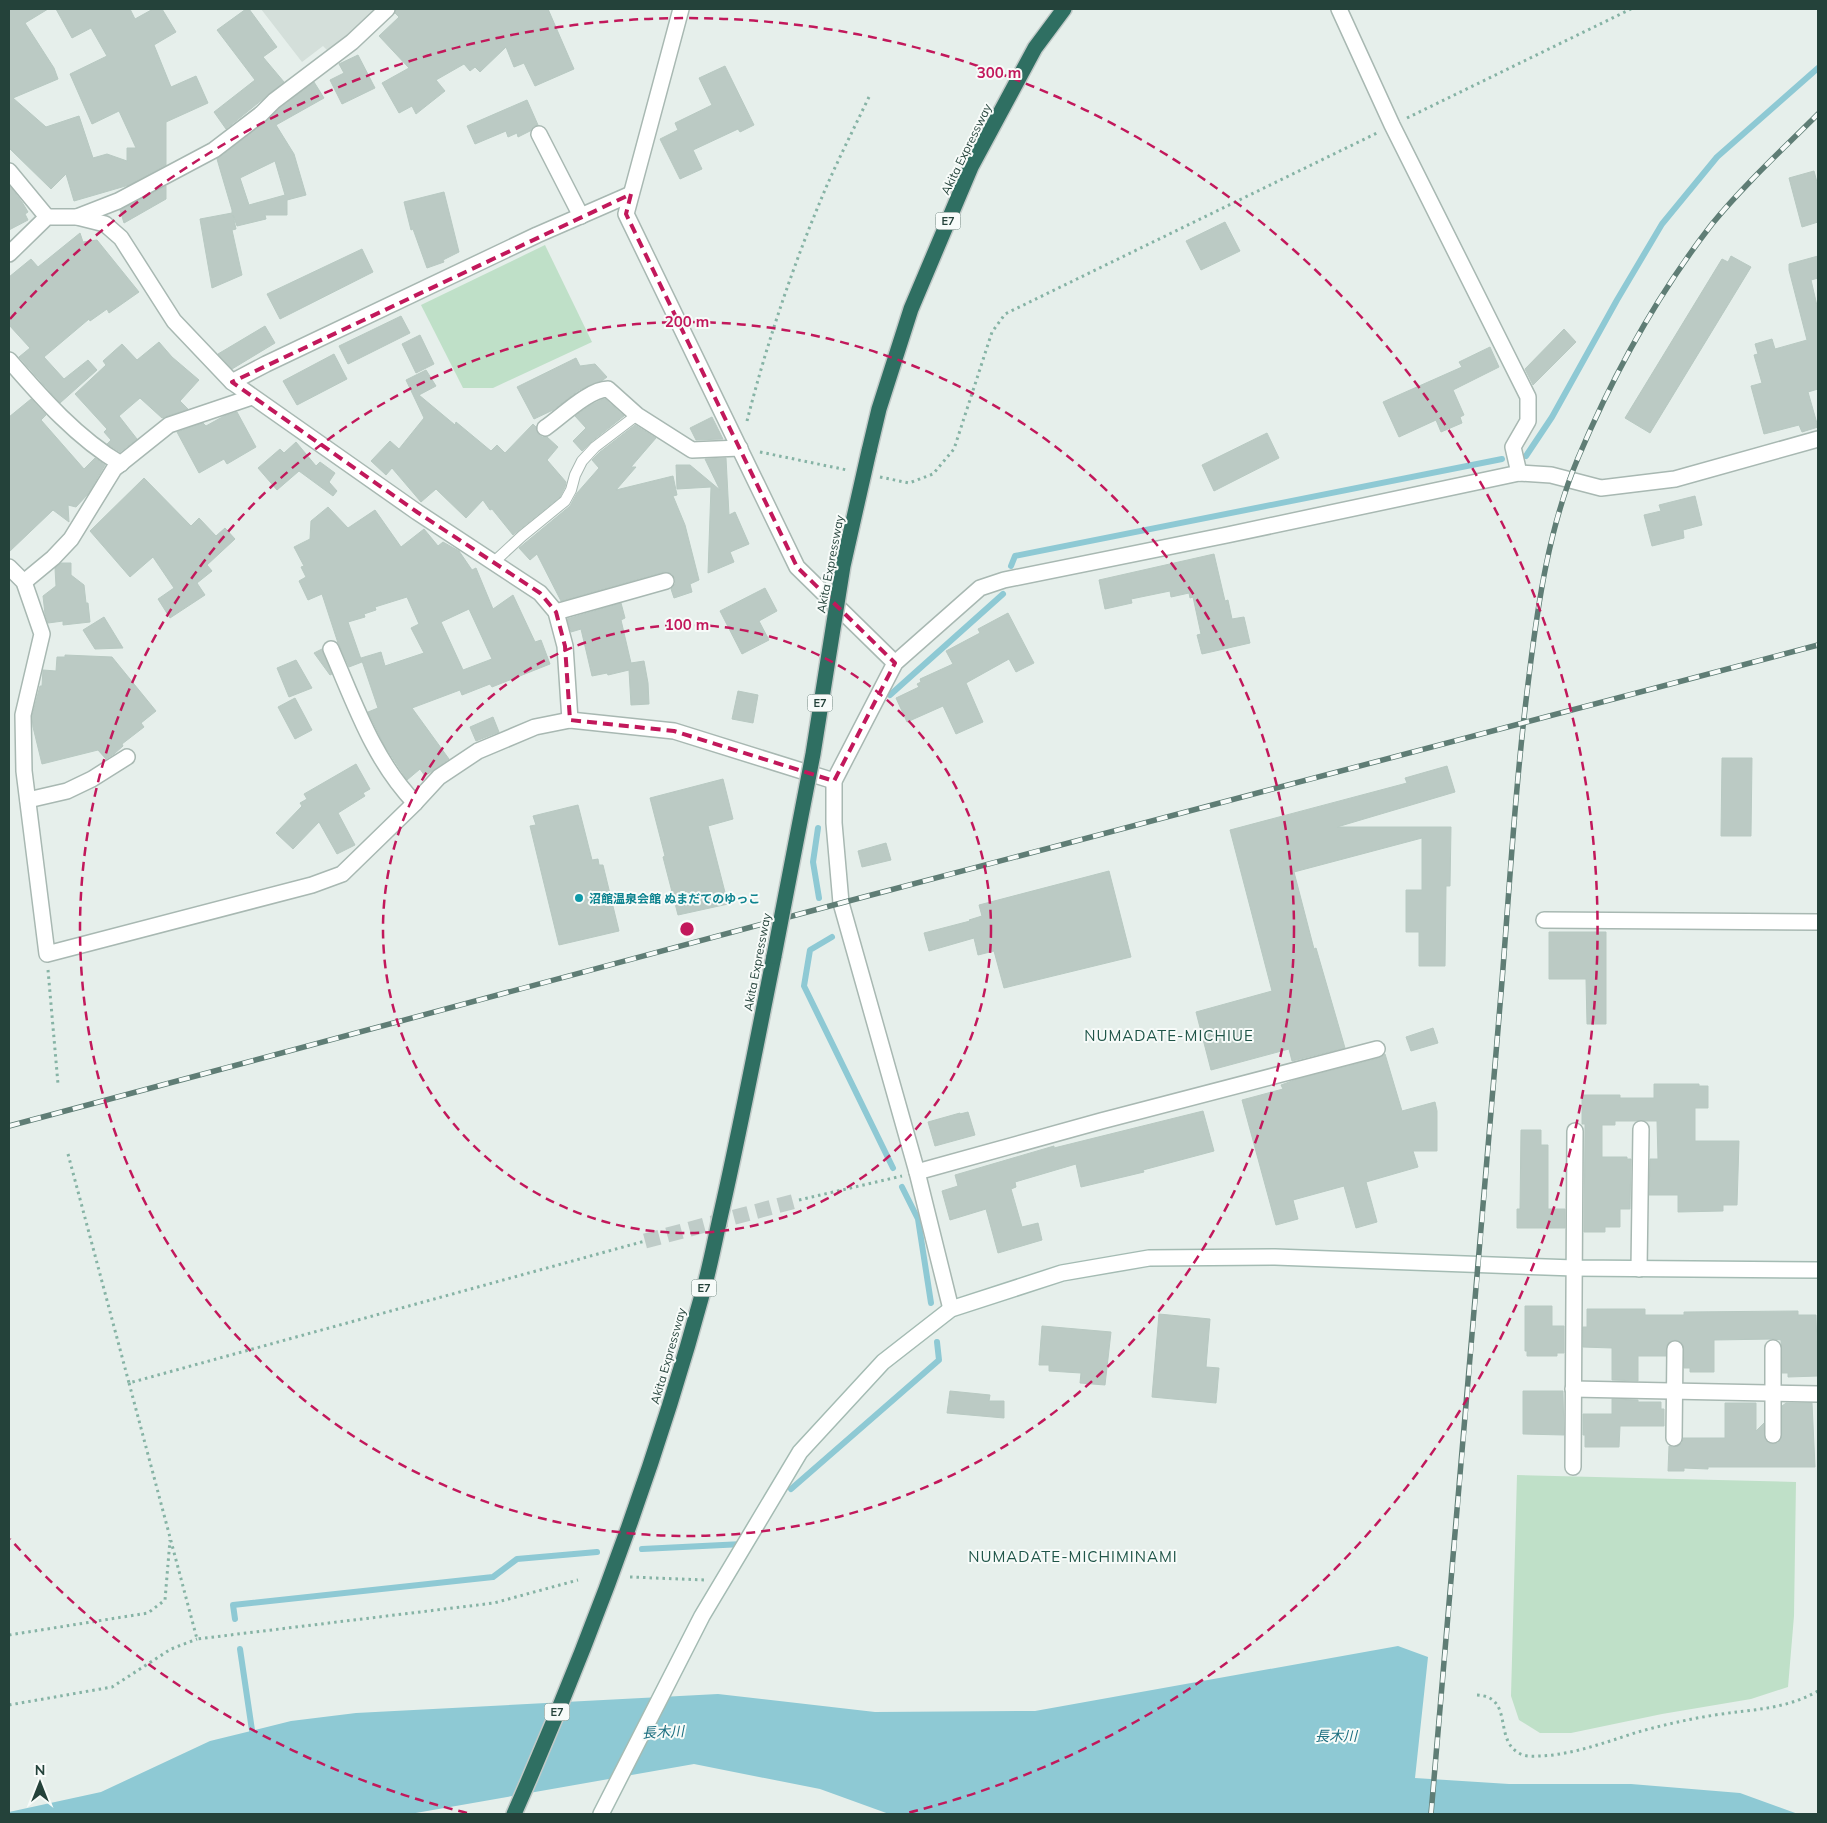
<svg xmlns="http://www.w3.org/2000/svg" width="1827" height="1823" viewBox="0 0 1827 1823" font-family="Mulish,'Noto Sans JP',sans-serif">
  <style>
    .built { fill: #d4dfda }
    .green { fill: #bfe0c8 }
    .water { fill: #8ec9d4 }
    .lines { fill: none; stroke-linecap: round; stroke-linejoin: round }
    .stream { stroke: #8ec9d4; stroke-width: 6 }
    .building { fill: #bbcac4; stroke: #b8c9c2; fill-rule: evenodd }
    .street-tunnel { stroke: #bfccc8; stroke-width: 15; stroke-dasharray: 15 8; stroke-linecap: butt }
    .lane-casing { stroke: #a8b8b2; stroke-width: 12 }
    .street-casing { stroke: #a8b8b2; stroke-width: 18 }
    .secondary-casing { stroke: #a4bbb3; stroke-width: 18 }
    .highway-casing { stroke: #c2cac8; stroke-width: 18 }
    .path { stroke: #86b3a5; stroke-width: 3; stroke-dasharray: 2.5 4; stroke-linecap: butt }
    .lane { stroke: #fff; stroke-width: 10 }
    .street { stroke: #fff; stroke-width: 15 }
    .secondary { stroke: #fff; stroke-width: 15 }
    .highway { stroke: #2f6f62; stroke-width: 15 }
    .rail-casing { stroke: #5f7d75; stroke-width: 5.5 }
    .rail { stroke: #f7fbf9; stroke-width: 4; stroke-dasharray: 11; stroke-linecap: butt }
    .highway-bridge-casing { stroke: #c2cac8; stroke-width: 18; stroke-linecap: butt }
    .highway-bridge { stroke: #2f6f62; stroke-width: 15 }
    .marked { fill: none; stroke: #c2185b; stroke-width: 4; stroke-dasharray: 10 6; stroke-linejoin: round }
    .ring { fill: none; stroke: #c2185b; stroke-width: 2.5; stroke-dasharray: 9 6 }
    .culture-dot { fill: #0f9aa8; stroke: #f7fbf9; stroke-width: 2 }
    .labels { text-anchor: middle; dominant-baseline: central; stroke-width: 4; stroke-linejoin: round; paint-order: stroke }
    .shield { fill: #f7fbf9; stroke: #637a73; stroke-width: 1 }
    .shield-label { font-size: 11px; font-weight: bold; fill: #24423a }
    .street-label { font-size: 12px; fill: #24423a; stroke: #f7fbf9 }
    .culture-label { font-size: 12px; font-weight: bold; fill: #0d838f; stroke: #f7fbf9; text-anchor: start }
    .water-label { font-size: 14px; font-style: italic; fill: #1c6f80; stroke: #f7fbf9 }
    .quarter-label { font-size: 15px; letter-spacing: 1px; fill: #1f5548; stroke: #f7fbf9 }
    .centre { fill: #c2185b; stroke: #f7fbf9; stroke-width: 2.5 }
    .ring-label { font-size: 15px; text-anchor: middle; font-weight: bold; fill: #c2185b; stroke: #f7fbf9; stroke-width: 4; stroke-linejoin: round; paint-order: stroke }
  </style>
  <rect width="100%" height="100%" fill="#e6efeb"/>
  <!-- built -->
  <polygon class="built" points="261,9 377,9 329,52 323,46 302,62"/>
  <!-- green -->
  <g class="green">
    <polygon points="545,245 592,342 493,388 463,388 421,305"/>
    <polygon points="1517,1475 1796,1482 1794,1616 1788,1687 1751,1699 1662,1714 1571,1733 1540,1733 1519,1720 1511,1696"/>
  </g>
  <!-- water -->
  <polygon class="water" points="1398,1646 1428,1657 1415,1778 1509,1784 1631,1784 1740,1793 1798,1814 889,1814 820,1789 694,1764 410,1814 9,1814 9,1812 101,1792 210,1741 291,1721 356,1713 718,1694 875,1712 1035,1711"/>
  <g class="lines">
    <!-- stream -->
    <g class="stream">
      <polyline points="1526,456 1552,417 1617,300 1662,224 1717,157 1818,68"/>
      <polyline points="1011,566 1015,556 1502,459"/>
      <polyline points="890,695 1003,594"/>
      <polyline points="818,828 813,862 819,898"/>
      <polyline points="832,937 810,950 804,986 893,1168"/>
      <polyline points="902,1187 918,1219 931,1303"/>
      <polyline points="791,1489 939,1360 937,1342"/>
      <polyline points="642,1549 743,1544"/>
      <polyline points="235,1619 233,1605 493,1577 517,1559 597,1552"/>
      <polyline points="240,1649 253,1737"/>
    </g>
  </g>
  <!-- building -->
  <g class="building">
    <polygon points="9,9 48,9 25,23 54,68 58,79 13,98 46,127 79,116 93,158 107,154 127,161 127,148 136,148 119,111 92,124 70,74 107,56 91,28 72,38 56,9 130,9 135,19 153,9 162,9 176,32 154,45 171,87 196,76 208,103 166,122 166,165 129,185 74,201 66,174 51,189 9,148"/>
    <polygon points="246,9 249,9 277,47 263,57 284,82 226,129 214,112 255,80 217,30"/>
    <polygon points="396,9 548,9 574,69 535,86 524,63 514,67 506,47 480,72 475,67 470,71 464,64 436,80 445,91 416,114 412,106 399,113 382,83 409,68 379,36 399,17 395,13"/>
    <polygon points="358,55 375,88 342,104 330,80 344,73 339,64"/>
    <polygon points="725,66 754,125 740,132 738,129 693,150 702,169 680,179 660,139 678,130 675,123 712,105 699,78"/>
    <path d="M314,82L324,98L276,125L294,154L306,195L287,200V215H265L266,219L237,226L233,215L236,229L232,230L242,275L212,288L200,219L232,213V210L217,159L267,121L280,108ZM275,161L285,195L249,205L240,178Z"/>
    <polygon points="527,100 538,125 534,126 530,131 518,137 517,133 508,137 506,131 475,144 467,126"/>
    <polygon points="1814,171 1818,186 1818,222 1802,227 1789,178"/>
    <polygon points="9,185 22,202 28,212 25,214 28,220 9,230"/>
    <polygon points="166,186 166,199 124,223 120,210"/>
    <polygon points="444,192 459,252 443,260 444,262 427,268 413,229 411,230 404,202"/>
    <polygon points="1225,222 1240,251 1201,270 1186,241"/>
    <polygon points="80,233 83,242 97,240 139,292 109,313 107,309 90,321 89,319 44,357 64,379 88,360 97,370 60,403 19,357 30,348 9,325 9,277 31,259 38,267"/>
    <polygon points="362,249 373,272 280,319 267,294"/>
    <polygon points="1731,256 1751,267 1650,433 1625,418 1722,259 1728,262"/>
    <polygon points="1818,256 1818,278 1811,280 1818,310 1818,389 1808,392 1818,427 1802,432 1799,425 1764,434 1751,386 1762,383 1754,355 1758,354 1755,344 1772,339 1775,349 1807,340 1789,270 1789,264"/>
    <polygon points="401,316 410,333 348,364 339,346"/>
    <polygon points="265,326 275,343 232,369 218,354"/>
    <polygon points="1564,329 1576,342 1533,385 1525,369"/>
    <polygon points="420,335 434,364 416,373 402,344"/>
    <polygon points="159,342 172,357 199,380 180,401 188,409 162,418 140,398 119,416 137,439 120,452 107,444 111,440 104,432 107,429 75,394 106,365 103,361 122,344 137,360"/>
    <polygon points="1490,347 1499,367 1453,390 1464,415 1460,417 1462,423 1441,432 1436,420 1399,437 1383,402 1462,367 1459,362"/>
    <polygon points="334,354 347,379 297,405 283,381"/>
    <polygon points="576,358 580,366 595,364 607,377 603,380 579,390 553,410 534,419 517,387"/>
    <polygon points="426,370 436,386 419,395 455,425 456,422 491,451 497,445 505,453 533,424 536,427 538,434 542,437 547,437 558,447 547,460 566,482 565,487 560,497 513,535 492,509 490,510 483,500 466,518 436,489 421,502 392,468 386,475 371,461 390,441 399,449 424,418 406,380"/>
    <polygon points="31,399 46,415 41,420 84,469 95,458 105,465 88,494 76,507 68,505 69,522 53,510 9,552 9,417"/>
    <polygon points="603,399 605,399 624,416 591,442 582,451 573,441 586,428 575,416 589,406"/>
    <polygon points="237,412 256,447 227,464 224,459 199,473 177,432 203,423 206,426 224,416"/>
    <polygon points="712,417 723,439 696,440 690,428"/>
    <polygon points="635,425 656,438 631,467 636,467 616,490 673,476 677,495 673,496 685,525 699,580 690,584 692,592 674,598 671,589 675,584 675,578 672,574 664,572 561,601 537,554 530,560 519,548 570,506 577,493 599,468 592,460 600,452"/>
    <polygon points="1267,433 1279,458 1214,491 1202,465"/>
    <polygon points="296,442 316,466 320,462 335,473 329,482 337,491 333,496 299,471 277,490 258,468 280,449 284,453"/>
    <polygon points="726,458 729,515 735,512 749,544 730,552 734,562 708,573 711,487 677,489 676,465 690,465 720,490 705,459"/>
    <polygon points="144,478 191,526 199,518 216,536 225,528 235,539 207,565 212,571 197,583 205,595 170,618 158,599 174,588 153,557 130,577 90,531"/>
    <polygon points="1695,496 1702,525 1683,530 1684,538 1652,546 1644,515 1661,511 1659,505"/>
    <path d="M328,507L348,528L375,510L401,547L424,529L438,546L443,542L459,551L472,570L476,568L493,609L513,595L535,642L541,640L550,664L492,687L490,684L462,695L460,690L412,708L449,759L425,776L420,769L407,780L384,745L368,712L378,708L361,658L381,652L385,666L424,653L411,628L419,624L407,597L375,607L376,610L364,614L365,617L348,622L362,662L349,667L338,643L322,594L308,600L299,581L306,577L301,567L304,566L294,547L310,539L311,521ZM469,609L492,659L463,670L441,622Z"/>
    <polygon points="1214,554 1225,601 1228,600 1232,619 1244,617 1250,643 1202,654 1197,635 1201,634 1193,597 1190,598 1189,593 1171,597 1170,591 1131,599 1132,603 1105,609 1099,580"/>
    <polygon points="61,563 71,563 71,575 84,585 86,603 88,603 90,622 63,625 63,621 48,623 45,614 43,596 56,586 55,568"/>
    <polygon points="765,588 777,611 759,621 769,640 742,654 720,611"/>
    <polygon points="621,603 625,618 621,620 631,663 644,661 648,683 649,704 631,705 629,670 608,675 607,673 592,676 581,629 571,632 567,619"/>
    <polygon points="1008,613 1034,663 1016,672 1009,659 966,683 983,722 956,734 943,706 907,722 896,698 919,687 917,684 921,682 920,679 953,664 946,651 980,633 978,629"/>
    <polygon points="104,617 115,635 123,648 95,649 83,630"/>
    <polygon points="322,649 332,674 330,675 314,653"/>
    <polygon points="65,655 112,657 156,711 141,723 144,727 122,744 123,746 114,754 106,759 98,750 42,764 33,727 32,716 40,686 42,686 43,670 56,671 57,657 65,657"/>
    <polygon points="296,660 312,688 289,697 277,668"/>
    <polygon points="738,691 758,695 753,723 732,719"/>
    <polygon points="295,698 312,730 295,739 278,707"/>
    <polygon points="493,717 499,732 476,741 470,727"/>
    <polygon points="1722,758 1752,758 1751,836 1721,836"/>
    <polygon points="356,764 370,789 363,793 365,796 338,813 355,845 337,854 319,822 293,849 276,833 302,806 300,803 307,799 304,794"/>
    <polygon points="1447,766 1455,792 1337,827 1451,827 1450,886 1446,886 1445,966 1419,966 1419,932 1406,932 1406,890 1422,890 1422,838 1294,872 1314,949 1316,948 1345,1048 1292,1061 1289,1049 1211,1070 1196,1012 1272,991 1230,830 1407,783 1405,778"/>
    <polygon points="723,779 733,819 708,826 728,904 678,915 663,857 665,856 650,798"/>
    <polygon points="578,805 592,860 598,859 599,865 603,865 619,931 559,945 530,826 536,825 533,816"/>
    <polygon points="886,843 891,860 862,867 858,851"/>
    <polygon points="1109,871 1131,957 1004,988 994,951 978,955 974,938 929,951 924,933 970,921 969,920 982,916 979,905"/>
    <polygon points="1549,932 1606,932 1606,1024 1587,1024 1586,979 1549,979"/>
    <polygon points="1433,1028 1438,1043 1411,1051 1406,1037"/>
    <polygon points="1385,1054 1402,1111 1435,1102 1437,1111 1437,1151 1413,1151 1418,1167 1366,1182 1377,1222 1356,1228 1344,1186 1293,1200 1298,1219 1276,1225 1242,1100 1283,1089 1281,1085 1297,1079 1379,1058"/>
    <polygon points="1654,1084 1699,1084 1699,1086 1708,1086 1708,1108 1695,1108 1695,1141 1739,1141 1737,1205 1723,1205 1723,1211 1678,1212 1678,1195 1649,1195 1650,1159 1658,1159 1657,1121 1615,1121 1615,1125 1602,1125 1602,1157 1627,1157 1627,1159 1631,1159 1630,1209 1620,1209 1620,1227 1605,1227 1605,1232 1584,1232 1585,1124 1582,1124 1582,1095 1620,1095 1620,1098 1654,1098"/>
    <polygon points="1203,1111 1214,1151 1143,1170 1144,1172 1081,1187 1076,1164 1015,1182 1016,1187 1011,1189 1022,1227 1038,1223 1042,1240 998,1253 986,1209 950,1220 942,1191 958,1186 955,1175 1054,1146 1054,1148"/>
    <polygon points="968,1112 975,1135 935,1146 928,1122 960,1113 960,1114"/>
    <polygon points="1521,1130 1541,1130 1541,1145 1548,1145 1548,1209 1565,1209 1565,1228 1517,1228 1517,1209 1520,1209"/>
    <polygon points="1525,1306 1552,1306 1552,1326 1564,1326 1564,1353 1557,1353 1557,1356 1527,1356 1527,1351 1525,1351"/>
    <polygon points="1587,1309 1645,1309 1645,1315 1684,1315 1684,1312 1798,1311 1798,1315 1816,1315 1818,1376 1788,1377 1788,1373 1782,1373 1781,1340 1773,1339 1714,1340 1714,1372 1690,1372 1690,1368 1684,1368 1683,1345 1679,1341 1675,1340 1667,1345 1666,1356 1638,1356 1638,1381 1612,1380 1612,1348 1583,1347 1583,1327 1587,1327"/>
    <polygon points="1159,1314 1210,1319 1206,1367 1219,1368 1216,1403 1152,1397"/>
    <polygon points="1042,1326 1111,1332 1105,1385 1080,1383 1081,1373 1049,1371 1049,1365 1039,1365"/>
    <polygon points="950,1391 990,1395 989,1401 1004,1401 1004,1418 947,1413"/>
    <polygon points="1523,1391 1563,1391 1564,1435 1523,1434"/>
    <polygon points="1612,1399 1638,1400 1638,1402 1661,1402 1661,1409 1664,1409 1664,1426 1620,1426 1619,1447 1585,1447 1585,1435 1583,1435 1583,1414 1612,1414"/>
    <polygon points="1725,1403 1756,1403 1756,1431 1764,1423 1765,1439 1773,1444 1778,1443 1782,1435 1782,1406 1786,1403 1812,1403 1815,1467 1708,1467 1708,1469 1684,1468 1684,1471 1668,1471 1669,1446 1673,1447 1678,1446 1682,1443 1683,1438 1725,1438"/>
  </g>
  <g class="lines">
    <!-- street-tunnel -->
    <polyline class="street-tunnel" points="645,1241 799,1200"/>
    <defs>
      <polyline id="lane" points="494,562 522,536 565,501 571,490 575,475 582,461 595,447 637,415"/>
      <g id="street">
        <polyline points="681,9 626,214 797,567 895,663"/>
        <polyline points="1339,9 1392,125 1528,397 1528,421 1513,447 1519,473"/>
        <polyline points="539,134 581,216"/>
        <polyline points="9,171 47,217"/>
        <polyline points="77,217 118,201 214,150 261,114 274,101 352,42 387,9"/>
        <polyline points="9,254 47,217 77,217 105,224 121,238 174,321 232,382 417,512 540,593 556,612 565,646 570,720"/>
        <path d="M9,360C42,398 77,438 121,464"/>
        <polyline points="232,382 266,364 537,235 631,194"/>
        <path d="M545,428C561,417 589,389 608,389L637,415L692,450L740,448"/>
        <polyline points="9,567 24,582 42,634 23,715 24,771 47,954 312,885 342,874 415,803 439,777 478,751 535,727 570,720 674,731 834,781"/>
        <polyline points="24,582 53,558 71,539 114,469 169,425 252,397"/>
        <polyline points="556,612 666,581"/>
        <path d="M331,649C355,704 373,759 415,803"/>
        <polyline points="28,800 67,791 92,779 127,757"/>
        <polyline points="1544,920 1818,922"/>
        <polyline points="917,1172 1101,1121 1377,1049"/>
        <polyline points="1639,1269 1641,1129"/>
        <polyline points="951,1309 917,1172 841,903 834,823 834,781 895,663 980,588 1004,580 1227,535 1519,473 1551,475 1601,488 1675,479 1818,439"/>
        <polyline points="1573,1389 1818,1394"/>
        <polyline points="1773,1435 1773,1348"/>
        <polyline points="1674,1438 1675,1349"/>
        <polyline points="1573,1467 1575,1131"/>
      </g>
      <polyline id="secondary" points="601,1814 702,1616 800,1452 883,1362 951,1309 1062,1273 1149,1258 1275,1257 1574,1268 1818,1270"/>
      <g id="highway">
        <polyline points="869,451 879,409 911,309 971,167 1035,48 1064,9"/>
        <path d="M514,1814C589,1644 655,1468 704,1288C711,1262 716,1235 722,1209C741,1125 757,1041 774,956"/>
      </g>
    </defs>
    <!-- lane casing -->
    <use href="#lane" class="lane-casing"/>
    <!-- street casing -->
    <use href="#street" class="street-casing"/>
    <!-- secondary casing -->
    <use href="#secondary" class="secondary-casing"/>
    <!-- highway casing -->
    <use href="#highway" class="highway-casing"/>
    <!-- path -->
    <g class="path">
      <polyline points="1407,118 1631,9"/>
      <path d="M747,421C767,342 795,259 828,183C841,154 855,126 869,97"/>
      <polyline points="760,452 847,470"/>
      <polyline points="880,477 909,483 933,474 954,449 992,332 1005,314 1377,133"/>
      <polyline points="48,970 58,1084"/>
      <polyline points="68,1154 129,1383 645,1241"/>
      <polyline points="799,1200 902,1176"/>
      <polyline points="129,1383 197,1639 494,1603 578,1580"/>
      <polyline points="630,1577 705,1580"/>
      <polyline points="9,1635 148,1613 165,1600 170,1540"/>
      <path d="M1477,1695C1516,1697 1491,1743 1523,1755C1529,1757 1536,1756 1542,1756C1575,1754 1606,1742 1638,1732C1663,1725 1689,1719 1715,1715C1753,1709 1784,1710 1818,1691"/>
      <polyline points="9,1705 112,1687 171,1649 197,1639"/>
    </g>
    <!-- lane -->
    <use href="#lane" class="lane"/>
    <!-- street -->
    <use href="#street" class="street"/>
    <!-- secondary -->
    <use href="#secondary" class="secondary"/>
    <!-- highway -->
    <use href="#highway" class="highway"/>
    <defs>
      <g id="rail">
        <polyline points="9,1126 841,903 1818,645"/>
        <path d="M1431,1814C1455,1537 1479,1259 1502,981C1510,879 1516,777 1529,676C1538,603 1549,527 1578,458C1613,375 1657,295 1712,224C1744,185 1782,150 1818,114"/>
      </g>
    </defs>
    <!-- rail casing -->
    <use href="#rail" class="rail-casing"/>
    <!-- rail -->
    <use href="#rail" class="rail"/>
    <defs>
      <polyline id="highway-bridge" points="774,956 813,754 843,566 869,451"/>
    </defs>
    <!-- highway-bridge casing -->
    <use href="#highway-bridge" class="highway-bridge-casing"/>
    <!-- highway-bridge -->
    <use href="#highway-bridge" class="highway-bridge"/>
  </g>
  <!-- marked area -->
  <path class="marked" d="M631,194L626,214L797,567L895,663L834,781L674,731L570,720L565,646L556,612L540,593L417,512L232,382Z"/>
  <!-- distance rings -->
  <g class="ring">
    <circle cx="687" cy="929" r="304"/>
    <circle cx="687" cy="929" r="607"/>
    <path d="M467 1813A911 911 0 0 1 10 1539M10 319A911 911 0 1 1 907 1813"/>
  </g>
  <!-- markers -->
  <circle class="culture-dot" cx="579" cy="898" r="5"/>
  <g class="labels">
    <!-- shield labels -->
    <g class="shield">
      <rect x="935.5" y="212.5" width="25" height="17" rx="4"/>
      <rect x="807.5" y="694.5" width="25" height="17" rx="4"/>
      <rect x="691.5" y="1279.5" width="25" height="17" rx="4"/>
      <rect x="544.5" y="1703.5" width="25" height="17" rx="4"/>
    </g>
    <g class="shield-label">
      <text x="948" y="221">E7</text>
      <text x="820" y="703">E7</text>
      <text x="704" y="1288">E7</text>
      <text x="557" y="1712">E7</text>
    </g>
    <!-- street labels -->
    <g class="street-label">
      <text transform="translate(966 149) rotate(-64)">Akita Expressway</text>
      <text transform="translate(830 564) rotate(-79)">Akita Expressway</text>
      <text transform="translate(757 962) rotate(-79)">Akita Expressway</text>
      <text transform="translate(668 1356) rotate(-74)">Akita Expressway</text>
    </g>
    <!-- culture labels -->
    <g class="culture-label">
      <text x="589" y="898">沼館温泉会館 ぬまだてのゆっこ</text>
    </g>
    <!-- water labels -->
    <g class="water-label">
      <text transform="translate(663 1732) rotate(-3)">長木川</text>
      <text x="1336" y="1736">長木川</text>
    </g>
    <!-- quarter labels -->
    <g class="quarter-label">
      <text x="1169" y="1035">NUMADATE-MICHIUE</text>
      <text x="1073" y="1556">NUMADATE-MICHIMINAMI</text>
    </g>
  </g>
  <circle cx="687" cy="929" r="8" class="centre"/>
  <g class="ring-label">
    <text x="999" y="78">300 m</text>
    <text x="687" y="327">200 m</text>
    <text x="687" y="630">100 m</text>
  </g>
  <!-- border -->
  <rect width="1827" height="1823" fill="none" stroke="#24423a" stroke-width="20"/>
  <!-- north arrow -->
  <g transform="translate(40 1783)" stroke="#f7fbf9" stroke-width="4" paint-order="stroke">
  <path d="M0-4L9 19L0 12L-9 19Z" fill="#24423a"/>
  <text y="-8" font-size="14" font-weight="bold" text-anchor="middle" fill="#24423a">N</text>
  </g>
</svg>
